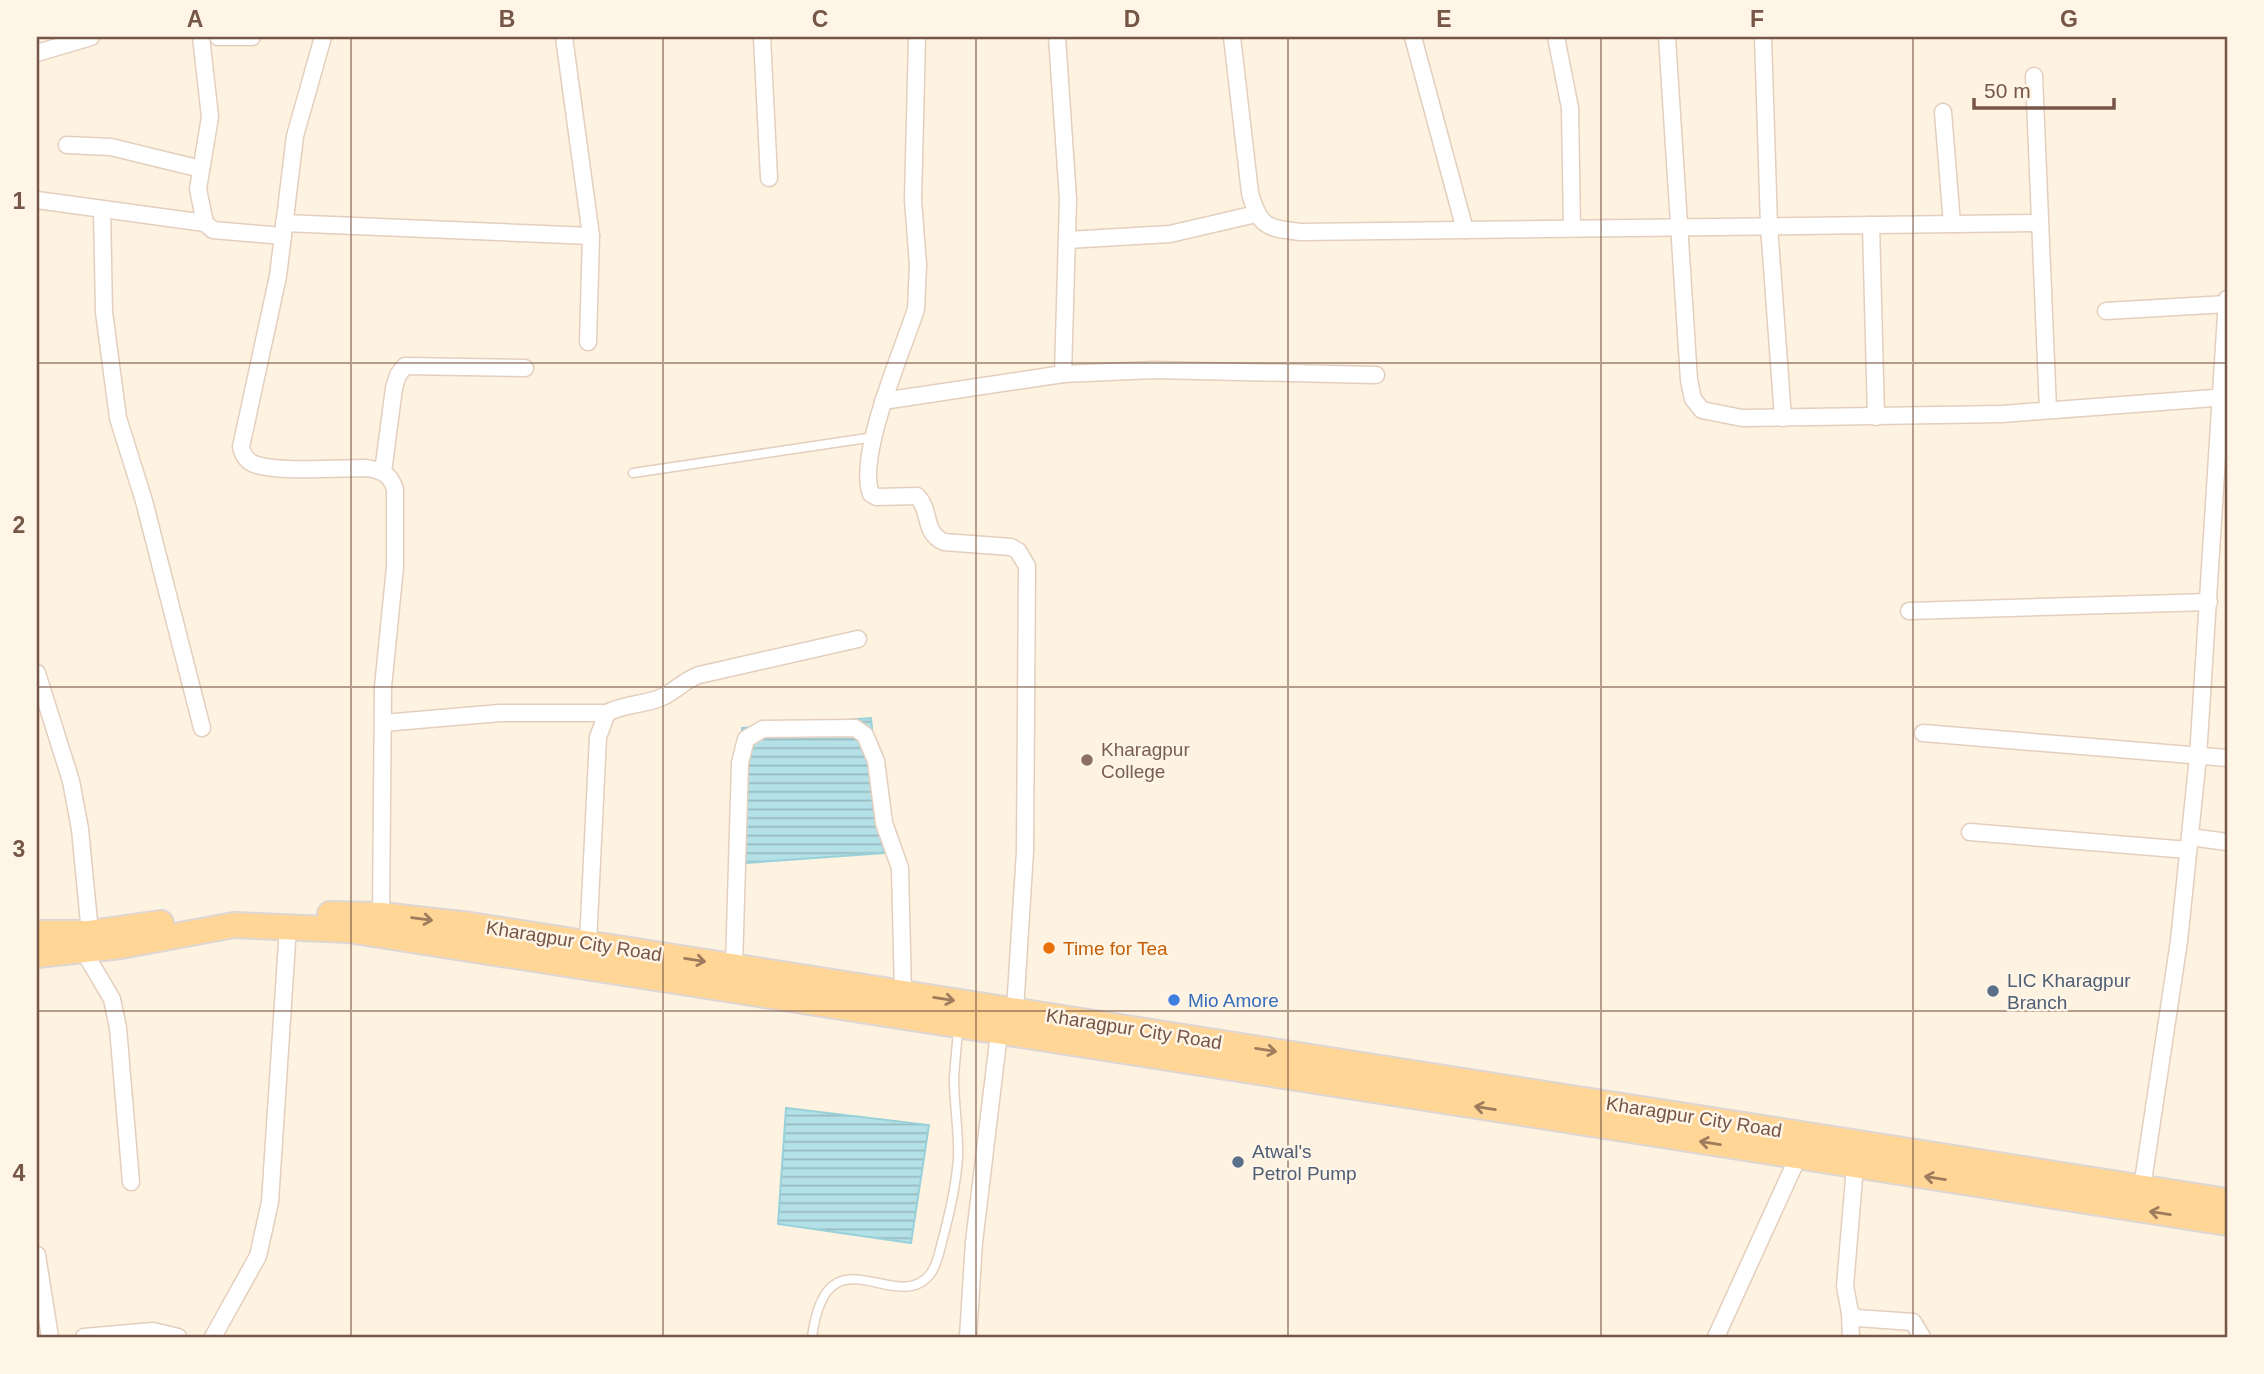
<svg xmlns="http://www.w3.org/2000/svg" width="2264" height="1374" viewBox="0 0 2264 1374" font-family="Helvetica,sans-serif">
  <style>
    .water { fill: url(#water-rules); stroke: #99d1da; stroke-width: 2 }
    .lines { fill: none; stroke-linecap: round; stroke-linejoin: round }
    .lane-casing { stroke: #e4cfbe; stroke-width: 11 }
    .street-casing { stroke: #e4cfbe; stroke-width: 19 }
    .primary-casing { stroke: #ded6d3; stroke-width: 28 }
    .lane { stroke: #fff; stroke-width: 8 }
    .street { stroke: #fff; stroke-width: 16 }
    .primary { stroke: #ffd695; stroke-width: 24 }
    .oneway { stroke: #9f7c5e }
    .grid { fill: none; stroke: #765646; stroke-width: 2; stroke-opacity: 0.55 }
    .education-dot { fill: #8d6e63; stroke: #fff5e7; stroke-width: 2.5 }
    .food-dot { fill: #e8710a; stroke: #fff5e7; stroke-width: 2.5 }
    .service-dot { fill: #5c6f8a; stroke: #fff5e7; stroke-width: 2.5 }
    .shop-dot { fill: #3f7fe0; stroke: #fff5e7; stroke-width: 2.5 }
    .labels { text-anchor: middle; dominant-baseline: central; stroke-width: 5; stroke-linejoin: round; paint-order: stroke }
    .education-label { font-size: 19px; fill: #785e54; stroke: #fff5e7; text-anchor: start }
    .street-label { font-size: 19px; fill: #765646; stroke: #fff5e7 }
    .food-label { font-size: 19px; fill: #c56008; stroke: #fff5e7; text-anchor: start }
    .service-label { font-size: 19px; fill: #4e5e75; stroke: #fff5e7; text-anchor: start }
    .shop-label { font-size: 19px; fill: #366cbe; stroke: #fff5e7; text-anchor: start }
    .neatline { fill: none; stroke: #765646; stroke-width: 2.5 }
    .grid-label { font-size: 23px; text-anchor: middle; font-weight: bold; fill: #765646 }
  </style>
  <defs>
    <pattern id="water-rules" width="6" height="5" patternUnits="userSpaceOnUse" patternTransform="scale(1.75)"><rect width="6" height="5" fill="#b4e1e8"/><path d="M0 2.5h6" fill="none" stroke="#97b9be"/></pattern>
  </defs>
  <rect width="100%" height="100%" fill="#fef2e0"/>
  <!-- water -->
  <g class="water">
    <polygon points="871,718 884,853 746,863 742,728"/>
    <polygon points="786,1108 929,1125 911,1243 778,1224"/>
  </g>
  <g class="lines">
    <defs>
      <g id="lane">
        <polyline points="633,473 874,437"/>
        <path d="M812,1337C827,1225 897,1319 931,1273C938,1263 940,1249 943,1238C950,1212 956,1185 958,1158C959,1131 954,1105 954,1078C955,1062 957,1045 958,1029"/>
      </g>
      <g id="street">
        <polyline points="201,37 210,117 198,189 205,223 213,230 283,236"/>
        <polyline points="218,37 252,37"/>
        <path d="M323,37L295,136L278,276L241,447C243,455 246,461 254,464C278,473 339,468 367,468C383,471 390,474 395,489V567L383,687L381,915"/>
        <polyline points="564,37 591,236 588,342"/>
        <polyline points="762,37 769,178"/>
        <path d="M917,37L913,200L918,265L916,309C903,350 856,456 871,494L877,497L917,496C932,511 922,532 944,542L1011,547L1018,551L1027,566L1025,851L1015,1010"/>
        <polyline points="1057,37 1068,199 1063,374"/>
        <path d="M1232,37L1250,193C1260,228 1267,228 1301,232L2039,223"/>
        <polyline points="1413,37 1465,230"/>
        <polyline points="1556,37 1570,108 1572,228"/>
        <polyline points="1667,37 1689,380 1693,399 1702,410 1742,418 2002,414 2227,397"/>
        <polyline points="1763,37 1769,226 1783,418"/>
        <polyline points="37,53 91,37"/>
        <polyline points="2034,76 2048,410"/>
        <polyline points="1943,112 1952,224"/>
        <polyline points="67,145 111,147 201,169"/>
        <polyline points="37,200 205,223"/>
        <polyline points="102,209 104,312 118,418 144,501 202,728"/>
        <polyline points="284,223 591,236"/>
        <polyline points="1871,225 1876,417"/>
        <polyline points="1067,240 1170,234 1256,214"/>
        <polyline points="2106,311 2227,304"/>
        <polyline points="883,401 1063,374 1154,370 1376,375"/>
        <polyline points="383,472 394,388 398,375 405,366 525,368"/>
        <polyline points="1909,611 2209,602"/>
        <polyline points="37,673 71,781 80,829 90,933"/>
        <polyline points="383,723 500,713 607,713"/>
        <polyline points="1923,733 2227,758"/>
        <polyline points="1970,832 2188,850"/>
        <polyline points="2190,837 2227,842"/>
        <path d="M588,943L598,737L607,713C624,704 643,705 660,698C675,692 684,680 699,675L858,639"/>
        <polyline points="83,950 112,999 118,1028 131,1182"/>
        <polyline points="734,966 740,763 746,739 763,729 855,728 865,735 876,761 884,823 900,868 903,993"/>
        <polyline points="1855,1166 1845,1286 1850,1313 1857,1318 1913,1322 1922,1337"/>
        <polyline points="2142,1188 2179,941 2198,757 2227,299"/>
        <polyline points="37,1255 50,1337"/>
        <polyline points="1850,1313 1851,1337"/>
        <polyline points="84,1337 153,1331 178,1337"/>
        <polyline points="213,1337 258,1256 270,1202 288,927"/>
        <polyline points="968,1337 974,1242 999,1033"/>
        <polyline points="1716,1337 1798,1157"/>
      </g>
      <g id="primary">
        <polyline points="330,914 381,915 470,925 2227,1201"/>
        <polyline points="37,933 90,933 161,923"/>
        <polyline points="37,955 121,946 234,925 348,930 2227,1223"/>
      </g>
    </defs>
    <!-- lane casing -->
    <use href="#lane" class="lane-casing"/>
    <!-- street casing -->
    <use href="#street" class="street-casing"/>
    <!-- primary casing -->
    <use href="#primary" class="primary-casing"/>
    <!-- lane -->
    <use href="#lane" class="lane"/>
    <!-- street -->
    <use href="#street" class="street"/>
    <!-- primary -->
    <use href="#primary" class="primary"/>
  </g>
  <!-- one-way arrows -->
  <defs><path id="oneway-shaft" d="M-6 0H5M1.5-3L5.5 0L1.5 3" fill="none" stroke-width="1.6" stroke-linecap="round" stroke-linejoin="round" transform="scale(1.75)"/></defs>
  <g class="oneway">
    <use href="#oneway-shaft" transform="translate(422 919) rotate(7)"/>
    <use href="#oneway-shaft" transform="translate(695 960) rotate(9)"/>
    <use href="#oneway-shaft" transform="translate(944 999) rotate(9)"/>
    <use href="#oneway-shaft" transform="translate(1266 1050) rotate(9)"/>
    <use href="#oneway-shaft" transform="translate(1485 1108) rotate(-171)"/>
    <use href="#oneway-shaft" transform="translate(1710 1143) rotate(-171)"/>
    <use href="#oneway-shaft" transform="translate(1935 1178) rotate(-171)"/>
    <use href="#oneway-shaft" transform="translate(2160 1213) rotate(-171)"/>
  </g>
  <!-- grid -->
  <path class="grid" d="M351,37V1337M663,37V1337M976,37V1337M1288,37V1337M1601,37V1337M1913,37V1337M37,363H2227M37,687H2227M37,1011H2227"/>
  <!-- markers -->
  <circle class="education-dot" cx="1087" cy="760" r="7"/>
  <circle class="food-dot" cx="1049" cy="948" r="7"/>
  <g class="service-dot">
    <circle cx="1993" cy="991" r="7"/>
    <circle cx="1238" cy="1162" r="7"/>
  </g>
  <circle class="shop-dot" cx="1174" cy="1000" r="7"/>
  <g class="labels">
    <!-- education labels -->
    <g class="education-label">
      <text x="1101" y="749">Kharagpur<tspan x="1101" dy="22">College</tspan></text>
    </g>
    <!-- street labels -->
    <g class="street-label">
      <text transform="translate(574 941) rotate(9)">Kharagpur City Road</text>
      <text transform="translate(1134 1029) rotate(9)">Kharagpur City Road</text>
      <text transform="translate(1694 1117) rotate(9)">Kharagpur City Road</text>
    </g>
    <!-- food labels -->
    <g class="food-label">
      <text x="1063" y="948">Time for Tea</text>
    </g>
    <!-- service labels -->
    <g class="service-label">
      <text x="2007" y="980">LIC Kharagpur<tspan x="2007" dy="22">Branch</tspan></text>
      <text x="1252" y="1151">Atwal's<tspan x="1252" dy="22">Petrol Pump</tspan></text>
    </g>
    <!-- shop labels -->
    <g class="shop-label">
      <text x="1188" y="1000">Mio Amore</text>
    </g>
  </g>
  <!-- border -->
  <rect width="2264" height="1374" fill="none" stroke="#fff5e7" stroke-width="77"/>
  <!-- scale -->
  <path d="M1974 98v10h140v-10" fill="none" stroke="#765646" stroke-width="3.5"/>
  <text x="1984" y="98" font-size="21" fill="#765646" stroke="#fff5e7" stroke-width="5" paint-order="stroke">50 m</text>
  <rect x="38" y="38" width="2188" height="1298" class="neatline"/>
  <g class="grid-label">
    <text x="195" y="27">A</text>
    <text x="507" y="27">B</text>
    <text x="820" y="27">C</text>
    <text x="1132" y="27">D</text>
    <text x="1444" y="27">E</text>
    <text x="1757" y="27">F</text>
    <text x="2069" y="27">G</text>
    <text x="19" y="209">1</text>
    <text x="19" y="533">2</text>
    <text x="19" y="857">3</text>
    <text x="19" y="1181">4</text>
  </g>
</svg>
